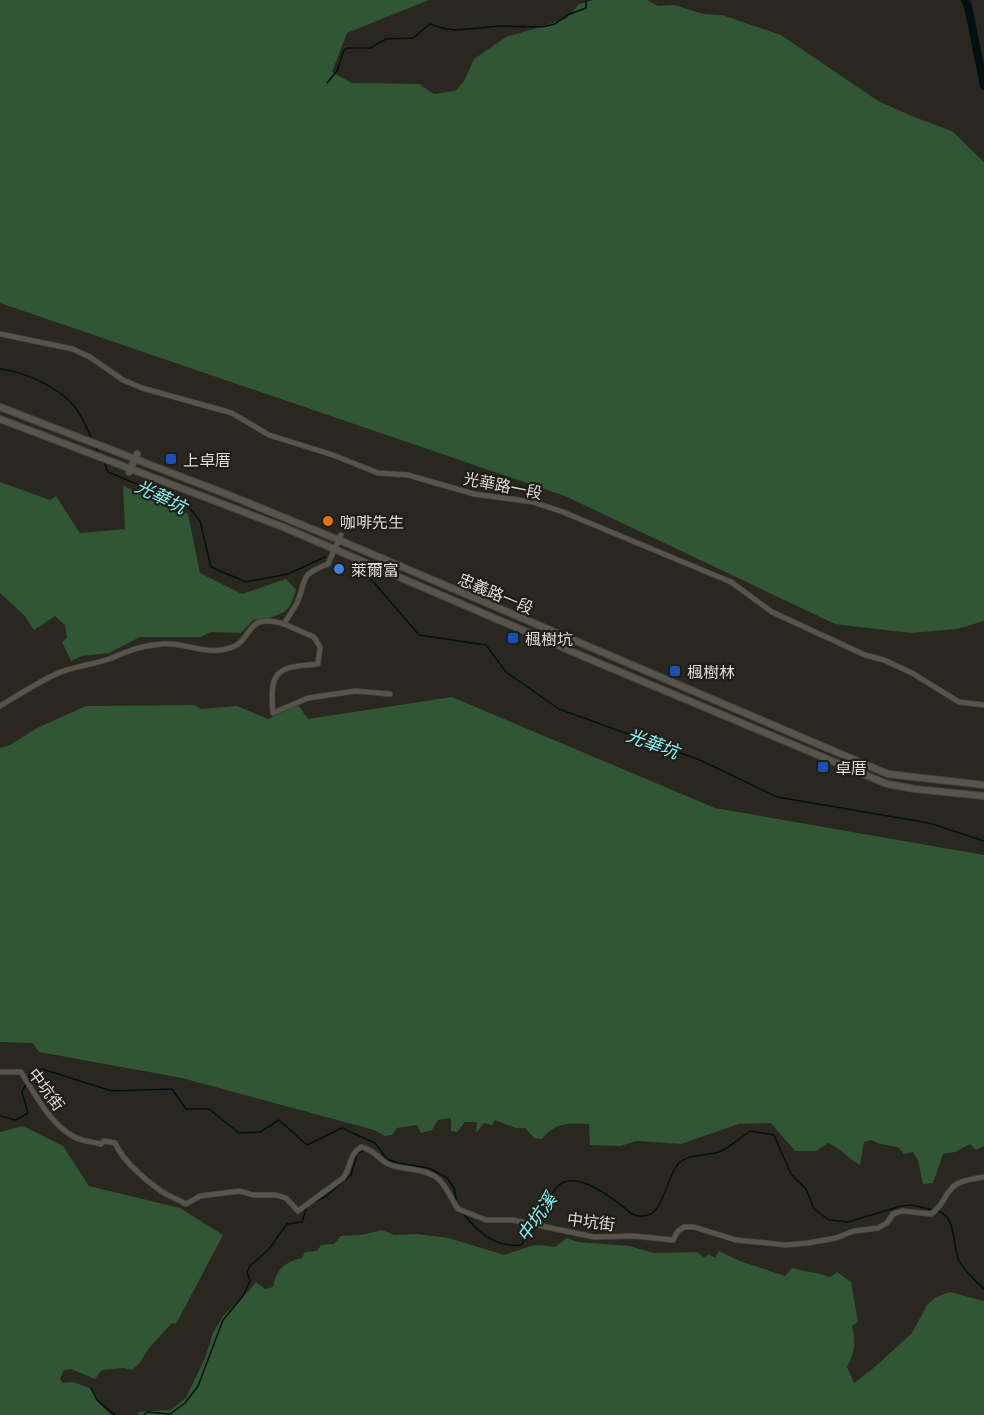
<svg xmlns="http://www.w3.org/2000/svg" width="984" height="1415" viewBox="0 0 984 1415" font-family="Lato,'Noto Sans TC',sans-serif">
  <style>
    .forest { fill: #305633 }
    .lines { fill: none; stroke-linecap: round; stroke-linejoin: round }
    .stream { stroke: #001112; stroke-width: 1.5 }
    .river { stroke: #001112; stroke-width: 8 }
    .minor-casing { stroke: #47453f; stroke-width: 6 }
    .secondary-casing { stroke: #47453f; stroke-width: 8 }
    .minor { stroke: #56544b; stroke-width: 4.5 }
    .secondary { stroke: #56544b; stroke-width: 6 }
    .transit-dot { fill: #1a4fb4; stroke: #201e16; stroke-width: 2 }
    .food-dot { fill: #e8710a; stroke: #201e16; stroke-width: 2 }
    .shop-dot { fill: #3f7fe0; stroke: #201e16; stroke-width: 2 }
    .labels { text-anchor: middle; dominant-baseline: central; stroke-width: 4.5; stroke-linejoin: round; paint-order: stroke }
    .poi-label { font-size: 16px; fill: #dddcd7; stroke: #201e16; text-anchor: start }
    .street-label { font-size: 16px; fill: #dddcd7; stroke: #201e16 }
    .water-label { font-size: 18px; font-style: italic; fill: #84f4fa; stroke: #201e16 }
  </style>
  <rect width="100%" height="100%" fill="#29271f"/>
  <!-- forest -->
  <g class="forest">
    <polygon points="0,0 429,0 347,33 332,72 352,83 419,84 434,94 455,91 464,81 474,59 506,37 566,19 579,4 594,0 647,0 658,6 674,5 703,14 722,15 781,35 878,101 914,117 952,131 984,162 984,621 957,629 911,633 835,624 565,496 0,303"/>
    <polygon points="0,482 50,500 56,496 80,533 125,529 123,486 188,514 200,573 242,594 286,579 296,590 290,606 284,612 270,618 253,620 241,633 211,632 200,637 140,637 109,653 82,656 71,661 62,642 67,638 65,625 55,616 34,630 25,616 0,593"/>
    <path d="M452,697L715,808L984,855V1146L976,1150L970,1144L955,1152L943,1154L933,1183L923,1184L918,1160L913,1152L904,1154L898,1147L880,1144L871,1140L864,1142L860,1165C847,1158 842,1149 828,1143L816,1151H795L771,1123L739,1124L681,1144L637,1141L620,1146L590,1145L589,1124C567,1124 557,1121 542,1139L534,1138L525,1128H516L495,1120L492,1125L484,1123L476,1133L477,1122H465L457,1132L451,1131V1118L438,1120L432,1130L421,1133L417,1125L397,1128L392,1135L385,1136L374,1130L182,1078L39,1052L33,1043L0,1042V748L10,745L37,728L86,706L194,705L201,709L237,706L268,719L298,705L308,719Z"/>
    <polygon points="23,1126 63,1146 89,1186 180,1208 223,1235 176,1324 172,1323 149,1348 139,1364 132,1370 124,1368 102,1370 95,1379 71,1369 64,1370 60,1379 63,1383 73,1382 92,1389 97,1401 111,1415 0,1415 0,1132"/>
    <path d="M382,1230L394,1235L416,1234L449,1238L504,1255L531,1246L539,1245L555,1247L567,1238L578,1242L629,1246L654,1253L697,1252L705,1258L708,1254L715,1258L719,1251L740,1261L785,1276L792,1268C805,1272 817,1272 830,1277L837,1272L851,1282L858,1322L852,1326C856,1342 855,1352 847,1367L854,1383L876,1366L912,1333L927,1305L936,1297L950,1292L984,1301V1415H138L139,1412L170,1410L186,1398L205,1358L213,1333L223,1316L248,1292L256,1282L265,1289L273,1287C276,1269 285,1262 302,1258L305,1252L317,1251L321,1245L334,1244L341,1236L361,1235Z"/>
  </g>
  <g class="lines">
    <!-- stream -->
    <g class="stream">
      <polyline points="327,83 337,71 344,50 347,48 370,48 386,39 413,38 430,24 446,29 457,30 501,26 542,27 555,24 567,15 586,8 586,0"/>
      <path d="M0,369C24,371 63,389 77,410C83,419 87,429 92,439"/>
      <polyline points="95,446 100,455"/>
      <polyline points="104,462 108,472 187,505 200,521 211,567 246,582 288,574 325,557"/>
      <polyline points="364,574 370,578 419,635 486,645 506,672 559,709 700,760 777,797 929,823 984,841"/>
      <polyline points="28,1079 31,1071 42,1069 112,1091 172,1089 186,1109 209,1109 239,1133 260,1132 279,1120 307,1145 342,1128 375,1143 387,1159 398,1163 429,1168 447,1178 454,1188 457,1204"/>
      <polyline points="0,1116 16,1120 28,1113 22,1092 26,1084"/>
      <polyline points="314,1202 326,1196 351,1175 357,1154 364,1150"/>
      <path d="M938,1211C957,1217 952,1246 959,1261C965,1272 975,1280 984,1289"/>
      <path d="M463,1213C477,1232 496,1248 521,1245L535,1227"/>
      <path d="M537,1222C544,1212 549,1194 558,1186C578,1168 617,1202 632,1214C665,1227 664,1178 679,1163C689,1154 706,1156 719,1152C729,1148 740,1138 750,1131L774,1135L791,1174L806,1189L814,1209L829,1220L848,1222L901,1206L912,1205L933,1210"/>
      <polyline points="91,1388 97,1400 115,1415"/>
      <polyline points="144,1415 147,1412 170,1414 185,1403 198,1386 223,1320 243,1296 250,1281 247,1272 250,1266 269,1249 287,1224 302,1222 307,1206"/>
    </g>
    <!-- river -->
    <polyline class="river" points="965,0 968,6 984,86"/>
    <defs>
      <g id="minor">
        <polyline points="0,334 73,349 90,357 123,380 142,388 232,413 269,435 333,455 378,473 408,475 474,494 533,502 563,512 731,582 772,612 865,655 884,660 912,673 959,702 984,705"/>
        <path d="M341,535L328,564C298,576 308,577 297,603C293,610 288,617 284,624L314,637L320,647L318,664C277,667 269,670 273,713L308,698L355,691L390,694"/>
        <path d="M0,706C18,695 37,683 56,674C73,666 92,665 109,659C129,651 139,646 162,644C185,642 206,656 230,648C255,640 243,612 284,624"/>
        <path d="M0,1072H21C35,1094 50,1124 74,1137C82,1141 93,1142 101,1144L104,1141L115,1143C123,1161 145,1180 161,1191C168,1196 178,1199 186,1204L200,1196L240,1191L253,1195H276L286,1198L298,1211L343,1178C351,1168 349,1154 361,1147C374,1149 378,1159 388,1164C397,1168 407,1168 416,1170C444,1174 445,1189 458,1209L486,1220H513L594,1237L634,1236L673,1240L678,1231L684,1227H694L736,1240L786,1245L808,1243L836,1238L854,1231L878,1228L887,1223L893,1214L902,1211L931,1214C945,1204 942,1198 952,1188C959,1180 974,1179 984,1177"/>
      </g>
      <g id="secondary">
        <polyline points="0,407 234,497 339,540 888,774 984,785"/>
        <polyline points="0,419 283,527 587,658 887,784 915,789 984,796"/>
        <polyline points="129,472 137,454"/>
      </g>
    </defs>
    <!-- minor casing -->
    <use href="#minor" class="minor-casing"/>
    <!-- secondary casing -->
    <use href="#secondary" class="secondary-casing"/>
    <!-- minor -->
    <use href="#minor" class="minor"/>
    <!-- secondary -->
    <use href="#secondary" class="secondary"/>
  </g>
  <!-- markers -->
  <g class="transit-dot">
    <rect x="165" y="453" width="12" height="12" rx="3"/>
    <rect x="507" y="632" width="12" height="12" rx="3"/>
    <rect x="669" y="665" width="12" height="12" rx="3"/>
    <rect x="817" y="761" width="12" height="12" rx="3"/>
  </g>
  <circle class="food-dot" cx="328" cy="521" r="6"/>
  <circle class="shop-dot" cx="339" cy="569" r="6"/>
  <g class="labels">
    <!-- poi labels -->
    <g class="poi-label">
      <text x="183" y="459">上卓厝</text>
      <text x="340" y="521">咖啡先生</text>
      <text x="351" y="569">萊爾富</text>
      <text x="525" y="638">楓樹坑</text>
      <text x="687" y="671">楓樹林</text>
      <text x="835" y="767">卓厝</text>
    </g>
    <!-- street labels -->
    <g class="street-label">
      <text transform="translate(503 485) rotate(11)">光華路一段</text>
      <text transform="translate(496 593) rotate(23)">忠義路一段</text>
      <text transform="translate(47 1089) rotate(53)">中坑街</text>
      <text transform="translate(591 1221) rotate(7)">中坑街</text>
    </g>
    <!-- water labels -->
    <g class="water-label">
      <text transform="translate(161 496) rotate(26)">光華坑</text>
      <text transform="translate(653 743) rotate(20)">光華坑</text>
      <text transform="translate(536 1217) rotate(-55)">中坑溪</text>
    </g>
  </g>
</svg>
